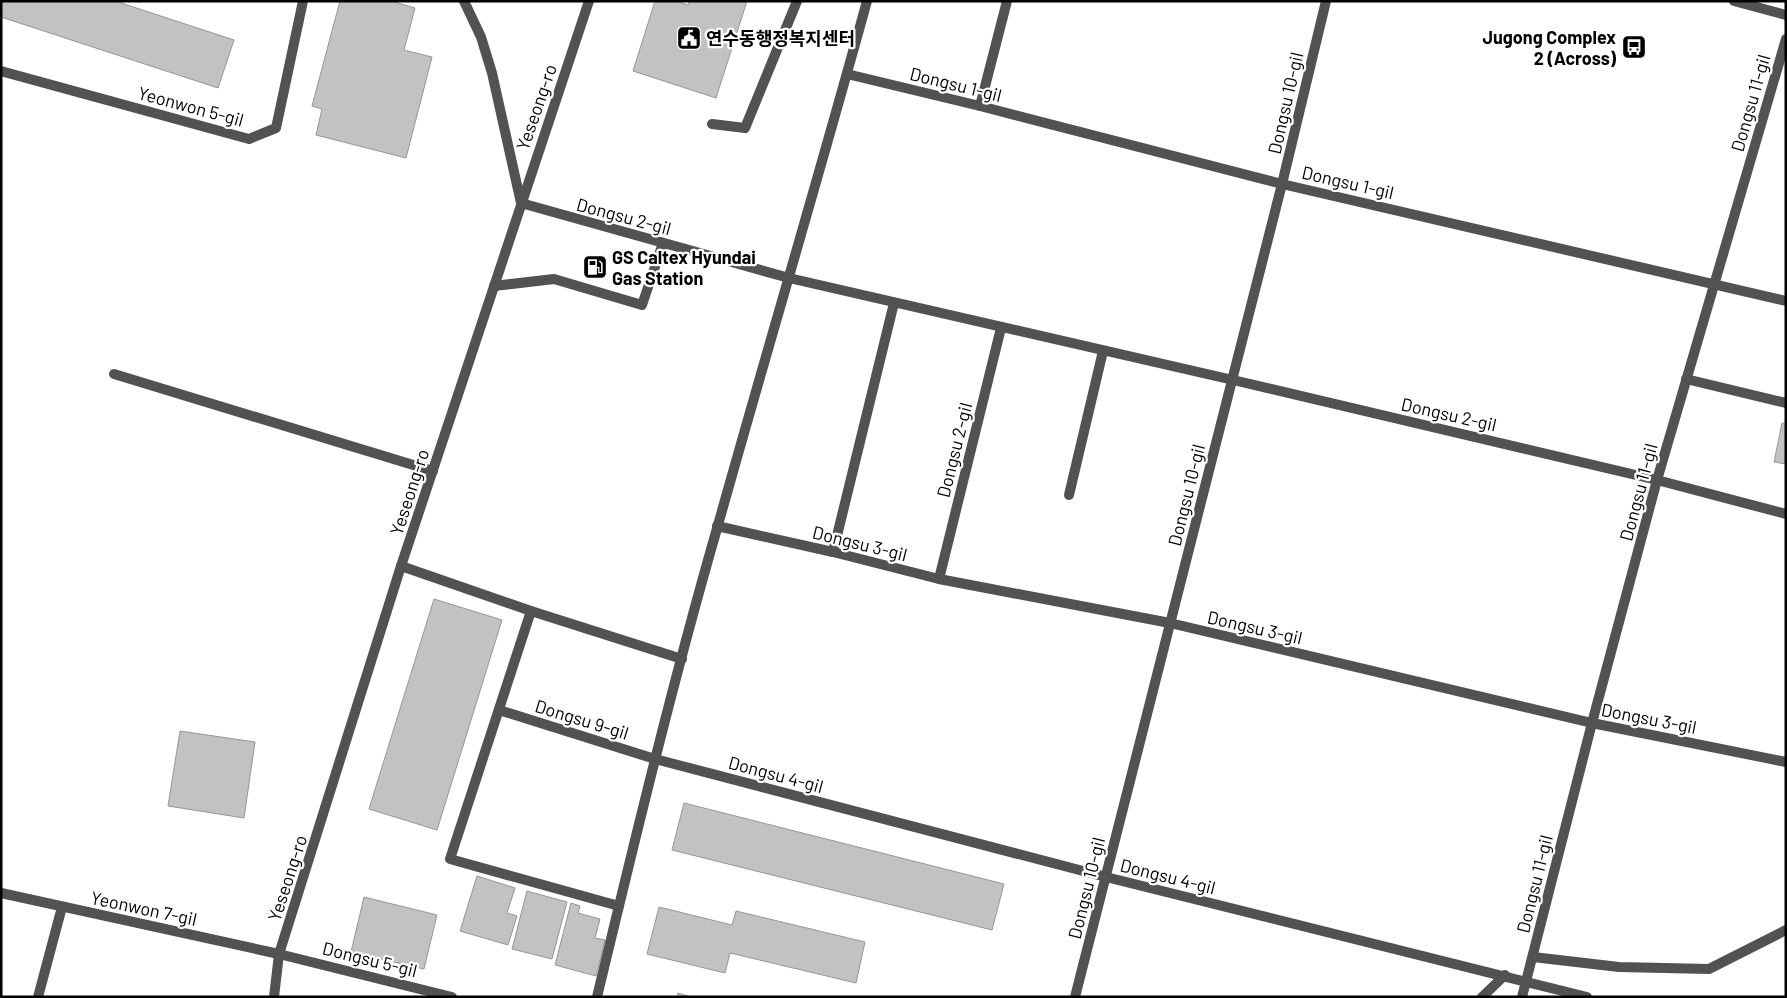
<svg xmlns="http://www.w3.org/2000/svg" width="1787" height="998" viewBox="0 0 1787 998" font-family="Barlow,'Noto Sans KR',sans-serif">
  <style>
    .building { fill: #c2c2c2; stroke: #969696 }
    .lines { fill: none; stroke-linecap: round; stroke-linejoin: round }
    .service { stroke: #525252; stroke-width: 10 }
    .minor { stroke: #525252; stroke-width: 10 }
    .tertiary { stroke: #525252; stroke-width: 10 }
    .labels { text-anchor: middle; dominant-baseline: central; stroke-width: 4.5; stroke-linejoin: round; paint-order: stroke }
    .poi-label { font-size: 18px; font-weight: bold; fill: #000; stroke: #fff; text-anchor: start }
    .street-label { font-size: 18px; fill: #000; stroke: #fff }
  </style>
  <rect width="100%" height="100%" fill="#fff"/>
  <!-- building -->
  <g class="building">
    <polygon points="1,1 115,1 234,40 218,88 1,17"/>
    <polygon points="340,1 391,1 415,8 404,50 432,57 406,158 316,135 322,109 312,106"/>
    <polygon points="655,1 676,1 688,5 690,1 747,1 716,98 633,71"/>
    <polygon points="1782,423 1786,424 1786,464 1774,462"/>
    <polygon points="434,599 502,620 437,830 369,809"/>
    <polygon points="180,731 255,742 244,818 168,806"/>
    <polygon points="684,803 1004,884 992,930 672,850"/>
    <polygon points="477,876 515,888 507,913 517,916 508,945 460,931"/>
    <polygon points="527,891 567,902 552,959 512,949"/>
    <polygon points="364,897 437,915 424,969 351,952"/>
    <polygon points="571,903 580,906 578,913 600,919 595,938 605,940 596,976 555,965"/>
    <polygon points="659,907 732,925 736,911 865,942 856,983 730,953 725,973 647,954"/>
    <polygon points="678,993 691,997 677,997"/>
  </g>
  <g class="lines">
    <!-- service -->
    <g class="service">
      <polyline points="980,106 1007,1"/>
      <polyline points="712,124 745,128 797,1"/>
      <polyline points="494,286 554,279 642,305 663,243"/>
      <polyline points="114,374 433,471"/>
      <polyline points="1686,379 1786,403"/>
    </g>
    <!-- minor -->
    <g class="minor">
      <polyline points="464,1 481,37 492,73 521,203 789,278 1233,380 1657,480 1786,514"/>
      <polyline points="1,71 249,139 276,128 303,1"/>
      <polyline points="847,74 980,106 1282,184 1786,301"/>
      <polyline points="1069,495 1103,351"/>
      <polyline points="717,526 833,552 939,579 1170,623 1592,723 1786,762"/>
      <polyline points="833,552 894,303"/>
      <polyline points="401,566 531,611 682,659"/>
      <polyline points="939,579 1001,328"/>
      <polyline points="531,611 450,859 619,906"/>
      <polyline points="499,710 655,759 1106,877 1587,997"/>
      <polyline points="1,893 279,954 452,997"/>
      <polyline points="1533,957 1619,967 1709,969 1786,930"/>
      <polyline points="38,997 62,907"/>
      <path d="M597,997C635,839 673,681 718,525C767,350 819,176 867,1"/>
      <polyline points="1075,997 1282,184 1326,1"/>
      <polyline points="1482,997 1505,975"/>
      <polyline points="1522,997 1592,723 1657,480 1786,39"/>
    </g>
    <!-- tertiary -->
    <g class="tertiary">
      <polyline points="1734,1 1786,15"/>
      <polyline points="274,997 279,954 401,566 589,1"/>
    </g>
  </g>
  <!-- icons -->
  <defs>
    <symbol id="civic-square" viewBox="-11 -11 22 22"><rect x="-9" y="-9" width="18" height="18" rx="4" fill="#000" stroke="#fff"/><path d="M-.6-6.5H3V-4.5H.6V-3L4-1V1h2V6H-6V1h2V-1L-.6-3ZM-1.2 2.5V6h2.4V2.5Z" fill="#fff"/></symbol>
    <symbol id="bus-square" viewBox="-11 -11 22 22"><rect x="-9" y="-9" width="18" height="18" rx="4" fill="#000" stroke="#fff"/><path d="M-5-6H5V4H4V6H2V4H-2V6H-4V4H-5ZM-3.5-4V0h7V-4ZM-3.5 1.2v1.5H-2V1.2ZM2 1.2v1.5H3.5V1.2Z" fill="#fff"/></symbol>
    <symbol id="fuel-square" viewBox="-11 -11 22 22"><rect x="-9" y="-9" width="18" height="18" rx="4" fill="#000" stroke="#fff"/><path d="M-5.5-6h7V0h2V4h1.3V-2.5L3-4.5l.8-.8L6-3V5H2.5V1h-1V6h-7ZM-4.2-4.7v3.2H.2V-4.7Z" fill="#fff"/></symbol>
  </defs>
  <g fill-rule="evenodd">
    <use href="#civic-square" x="675" y="24" width="28" height="28"/>
    <use href="#bus-square" x="1620" y="33" width="28" height="28"/>
    <use href="#fuel-square" x="581" y="253" width="28" height="28"/>
  </g>
  <g class="labels">
    <!-- poi labels -->
    <g class="poi-label">
      <text x="1616" y="37" text-anchor="end">Jugong Complex<tspan x="1616" dy="21">2 (Across)</tspan></text>
      <text x="706" y="38">연수동행정복지센터</text>
      <text x="612" y="257">GS Caltex Hyundai<tspan x="612" dy="21">Gas Station</tspan></text>
    </g>
    <!-- street labels -->
    <g class="street-label">
      <text transform="translate(956 84) rotate(14)">Dongsu 1-gil</text>
      <text transform="translate(1285 103) rotate(-77)">Dongsu 10-gil</text>
      <text transform="translate(1750 103) rotate(-74)">Dongsu 11-gil</text>
      <text transform="translate(191 106) rotate(15)">Yeonwon 5-gil</text>
      <text transform="translate(536 107) rotate(-71)">Yeseong-ro</text>
      <text transform="translate(1348 182) rotate(13)">Dongsu 1-gil</text>
      <text transform="translate(624 216) rotate(15)">Dongsu 2-gil</text>
      <text transform="translate(1449 414) rotate(13)">Dongsu 2-gil</text>
      <text transform="translate(954 450) rotate(-76)">Dongsu 2-gil</text>
      <text transform="translate(409 492) rotate(-72)">Yeseong-ro</text>
      <text transform="translate(1638 492) rotate(-75)">Dongsu 11-gil</text>
      <text transform="translate(1186 495) rotate(-76)">Dongsu 10-gil</text>
      <text transform="translate(860 543) rotate(14)">Dongsu 3-gil</text>
      <text transform="translate(1255 627) rotate(13)">Dongsu 3-gil</text>
      <text transform="translate(1649 718) rotate(11)">Dongsu 3-gil</text>
      <text transform="translate(582 719) rotate(17)">Dongsu 9-gil</text>
      <text transform="translate(776 774) rotate(15)">Dongsu 4-gil</text>
      <text transform="translate(1168 876) rotate(14)">Dongsu 4-gil</text>
      <text transform="translate(287 878) rotate(-72)">Yeseong-ro</text>
      <text transform="translate(1534 884) rotate(-76)">Dongsu 11-gil</text>
      <text transform="translate(1086 888) rotate(-76)">Dongsu 10-gil</text>
      <text transform="translate(144 908) rotate(12)">Yeonwon 7-gil</text>
      <text transform="translate(370 959) rotate(14)">Dongsu 5-gil</text>
    </g>
  </g>
  <!-- border -->
  <rect width="1787" height="998" fill="none" stroke="#000000" stroke-width="5"/>
</svg>
